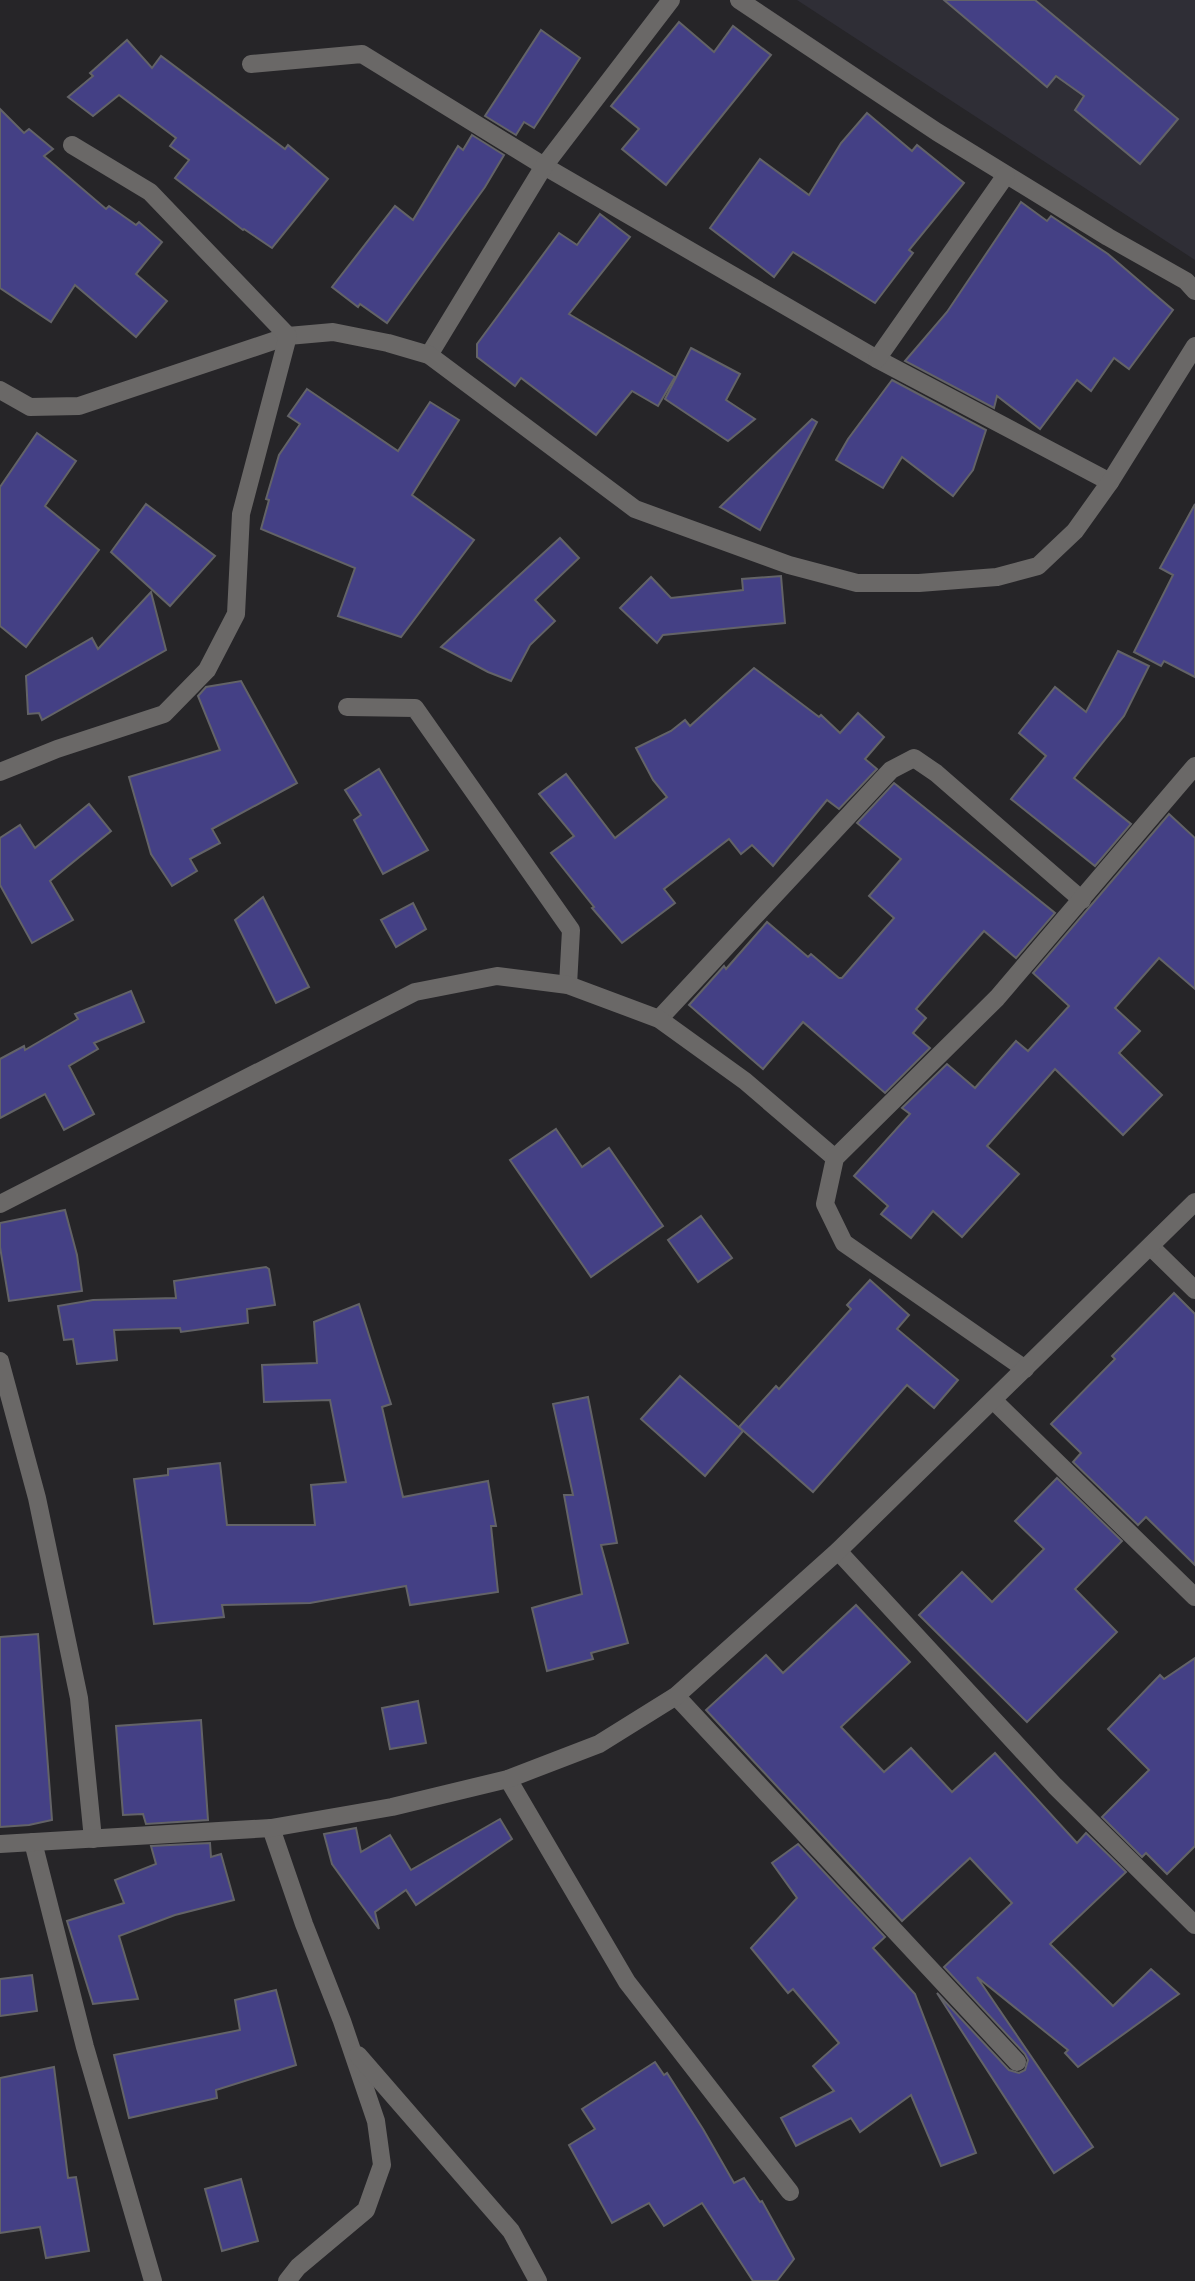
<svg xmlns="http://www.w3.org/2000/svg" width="1195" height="2281" viewBox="0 0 1195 2281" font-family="Ubuntu,sans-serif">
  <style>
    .built { fill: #2f2e36 }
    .building { fill: #444085; stroke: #636367; stroke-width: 2 }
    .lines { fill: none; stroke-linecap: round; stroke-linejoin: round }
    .minor { stroke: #6a6867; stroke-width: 18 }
  </style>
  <rect width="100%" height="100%" fill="#262528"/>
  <!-- built -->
  <polygon class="built" points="797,0 1195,0 1195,260"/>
  <!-- building -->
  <g class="building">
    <polygon points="944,0 1035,0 1178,119 1140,164 1075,110 1084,96 1056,76 1047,87"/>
    <polygon points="679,22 714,52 733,26 771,55 666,185 622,149 639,129 611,106"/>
    <polygon points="541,30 580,58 534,128 524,122 516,135 485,116"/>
    <polygon points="127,40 152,68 161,56 285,149 288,145 328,179 272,248 244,229 243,230 175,178 189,160 170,146 176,138 119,95 93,116 68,97 93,76 90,73"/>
    <polygon points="0,109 24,133 29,129 53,149 44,156 106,209 109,206 136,225 139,222 162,242 136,274 167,301 136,337 75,285 51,322 0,288"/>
    <polygon points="867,113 912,151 917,145 964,183 909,250 913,253 875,303 793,252 774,277 710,228 760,159 809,195 841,143"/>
    <polygon points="472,135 504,155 485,187 387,323 360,304 358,307 332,287 395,206 413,220 458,146 463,150"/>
    <polygon points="1021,202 1047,221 1051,216 1108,254 1173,310 1129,369 1114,358 1091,391 1077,380 1040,429 997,396 994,408 905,361 947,312"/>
    <polygon points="600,214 630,237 569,314 675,377 658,406 632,391 596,435 521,378 515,386 477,357 477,344 559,233 577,245"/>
    <polygon points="691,348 740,374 726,400 755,419 728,441 665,399"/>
    <polygon points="892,380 986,430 973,470 953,496 902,457 883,488 836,460 848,439"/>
    <polygon points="307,389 398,451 430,402 459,420 412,495 474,540 401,637 338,616 355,568 261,529 269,500 266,499 279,455 300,424 288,416"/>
    <polygon points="812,419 817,422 760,530 720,507"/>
    <polygon points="37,433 76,461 45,506 99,550 26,647 0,626 0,487"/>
    <polygon points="146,504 215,556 170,606 111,552"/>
    <polygon points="1195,504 1195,677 1164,661 1161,666 1134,652 1173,575 1160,568"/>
    <polygon points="560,538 579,558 535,600 555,621 530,645 511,681 488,672 441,647"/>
    <polygon points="781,576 785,623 663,635 657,643 620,608 651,577 671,598 743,590 742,579"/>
    <polygon points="151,592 166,650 42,720 39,713 28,714 26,676 92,638 98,649"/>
    <polygon points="1118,651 1149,666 1124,716 1074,778 1131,824 1095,866 1011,799 1046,756 1019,733 1055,687 1086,712"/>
    <polygon points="754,668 819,717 821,715 840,733 858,713 884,737 865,759 877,769 839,809 827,800 773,866 752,845 741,854 729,839 664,889 675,903 622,943 592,908 594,907 551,853 574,836 539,794 566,774 615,838 667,797 653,780 636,748 671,731 685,720 690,726"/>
    <polygon points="241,681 297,783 212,829 220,843 190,859 197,871 172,886 151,854 129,777 220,750 198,696 206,687"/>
    <polygon points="379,769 428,850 383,874 354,820 361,815 345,790"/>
    <polygon points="894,783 1055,913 1016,958 984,931 916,1009 926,1018 913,1033 930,1048 885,1093 803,1022 763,1069 689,1005 724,966 726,969 767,922 808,957 811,954 839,978 842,978 894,918 869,896 901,859 857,823"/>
    <polygon points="89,804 111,831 50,881 73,920 32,943 0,885 0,838 20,825 35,848"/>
    <polygon points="1169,814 1195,838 1195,989 1159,958 1115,1008 1140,1031 1119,1053 1162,1095 1123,1135 1055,1069 987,1146 1019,1174 962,1237 933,1211 911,1238 881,1214 888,1206 854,1176 910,1114 902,1108 947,1064 975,1088 1016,1041 1028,1051 1069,1006 1033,973"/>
    <polygon points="263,897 309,987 276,1003 235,920"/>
    <polygon points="413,903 426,929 396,947 381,920"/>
    <polygon points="131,991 144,1022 94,1043 98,1049 69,1066 94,1114 64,1130 45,1094 0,1118 0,1059 24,1046 25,1050 78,1019 75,1014"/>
    <polygon points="556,1129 582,1167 609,1148 663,1226 591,1277 510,1160"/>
    <polygon points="65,1210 77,1255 82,1291 9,1301 0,1247 0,1223"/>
    <polygon points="701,1216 732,1258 698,1282 668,1240"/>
    <polygon points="266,1267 269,1269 275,1305 247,1309 248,1323 181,1332 180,1328 114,1330 117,1360 77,1364 73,1339 64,1340 58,1306 93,1300 176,1298 174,1281"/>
    <polygon points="870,1280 909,1315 897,1329 958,1380 934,1408 907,1385 813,1492 739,1427 776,1386 779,1389 851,1309 847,1305"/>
    <polygon points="1174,1293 1195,1314 1195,1565 1146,1517 1138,1525 1073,1462 1081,1453 1051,1424 1115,1359 1112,1356"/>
    <polygon points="359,1304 391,1404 382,1407 403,1497 488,1481 496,1526 491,1526 498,1592 410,1605 406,1586 310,1603 222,1605 224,1617 154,1624 134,1479 168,1475 168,1469 220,1463 227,1525 315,1525 311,1485 346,1482 330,1400 264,1402 262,1365 317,1363 314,1322"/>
    <polygon points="680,1376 743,1431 705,1476 641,1419"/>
    <polygon points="588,1397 617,1543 601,1545 628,1643 591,1653 593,1659 547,1671 532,1608 582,1594 564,1495 573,1495 553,1404"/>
    <polygon points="1057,1478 1122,1541 1075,1589 1117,1632 1027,1722 919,1615 962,1572 992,1602 1044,1549 1015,1521"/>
    <polygon points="856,1605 910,1662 841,1727 884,1772 911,1748 952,1792 995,1753 1077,1843 1086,1833 1126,1872 1050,1944 1113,2006 1151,1969 1179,1994 1078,2067 1065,2053 1068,2050 977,1977 1093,2147 1054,2173 937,1993 1009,2070 1019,2073 1025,2070 1028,2060 1025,2054 944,1967 1012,1903 970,1858 902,1921 706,1710 766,1655 783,1673"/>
    <polygon points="38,1634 52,1820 29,1825 0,1827 0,1637"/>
    <polygon points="1195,1658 1195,1846 1167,1874 1146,1853 1142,1857 1102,1817 1149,1770 1108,1729 1160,1675 1164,1679"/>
    <polygon points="418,1701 426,1743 390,1749 382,1708"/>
    <polygon points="201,1720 208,1820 146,1824 143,1814 123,1815 116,1726"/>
    <polygon points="500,1819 512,1839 416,1905 406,1890 375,1912 379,1929 332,1864 324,1834 356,1828 361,1852 390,1835 411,1870"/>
    <polygon points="210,1843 211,1857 221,1854 234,1900 175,1915 119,1936 138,1999 93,2004 67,1921 124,1903 115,1880 156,1864 151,1846"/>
    <polygon points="798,1844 885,1937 873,1948 915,1994 976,2153 941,2166 911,2095 860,2132 851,2118 796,2146 781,2118 834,2091 813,2066 839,2043 793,1989 788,1993 751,1948 797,1898 772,1863"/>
    <polygon points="32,1975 37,2011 0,2016 0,1979"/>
    <polygon points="276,1990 296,2065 216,2090 217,2098 129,2118 114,2055 240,2030 235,2000"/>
    <polygon points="655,2062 664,2075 667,2073 703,2129 734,2183 744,2178 760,2202 762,2201 794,2259 777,2281 753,2281 702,2203 664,2226 649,2203 612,2223 569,2145 595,2129 582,2109"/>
    <polygon points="54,2067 68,2178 76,2177 89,2251 46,2258 40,2227 0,2233 0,2078"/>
    <polygon points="241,2179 258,2241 222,2251 205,2189"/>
  </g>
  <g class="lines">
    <!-- minor -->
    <g class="minor">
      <polyline points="739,0 937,132 1108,237 1186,281 1195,291"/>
      <polyline points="251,64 362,54 544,166 877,359 1110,482"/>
      <polyline points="429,355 544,166 671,0"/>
      <polyline points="877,359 1006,175"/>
      <polyline points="0,390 30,407 79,406 288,336 333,332 388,343 429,355 635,509 789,565 857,583 919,583 997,577 1038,566 1075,531 1110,482 1195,346"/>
      <polyline points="347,707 415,708 571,930 568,985"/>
      <polyline points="0,772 57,749 164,714 207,670 236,614 241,514 288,336 150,192 72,145"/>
      <polyline points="659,1019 891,770 914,758 936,773 1082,900"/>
      <polyline points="0,1204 415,992 497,976 568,985 659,1019 745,1081 835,1158"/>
      <polyline points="1151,1247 1195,1290"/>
      <polyline points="0,1361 37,1498 79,1698 93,1839"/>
      <polyline points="1025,1369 844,1243 825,1204 835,1158 997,998 1195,766"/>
      <polyline points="993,1400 1195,1597"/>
      <polyline points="838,1551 1055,1786 1195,1925"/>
      <polyline points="676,1696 1017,2062"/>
      <polyline points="508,1779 627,1982 790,2192"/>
      <polyline points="271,1828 304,1924 342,2021 376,2121 382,2165 366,2210 298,2267 287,2281"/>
      <polyline points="33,1842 85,2047 153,2281"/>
      <polyline points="0,1844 271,1828 392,1807 508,1779 599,1744 676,1696 838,1551 1195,1202"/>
      <polyline points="358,2055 511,2231 538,2281"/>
    </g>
  </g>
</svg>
